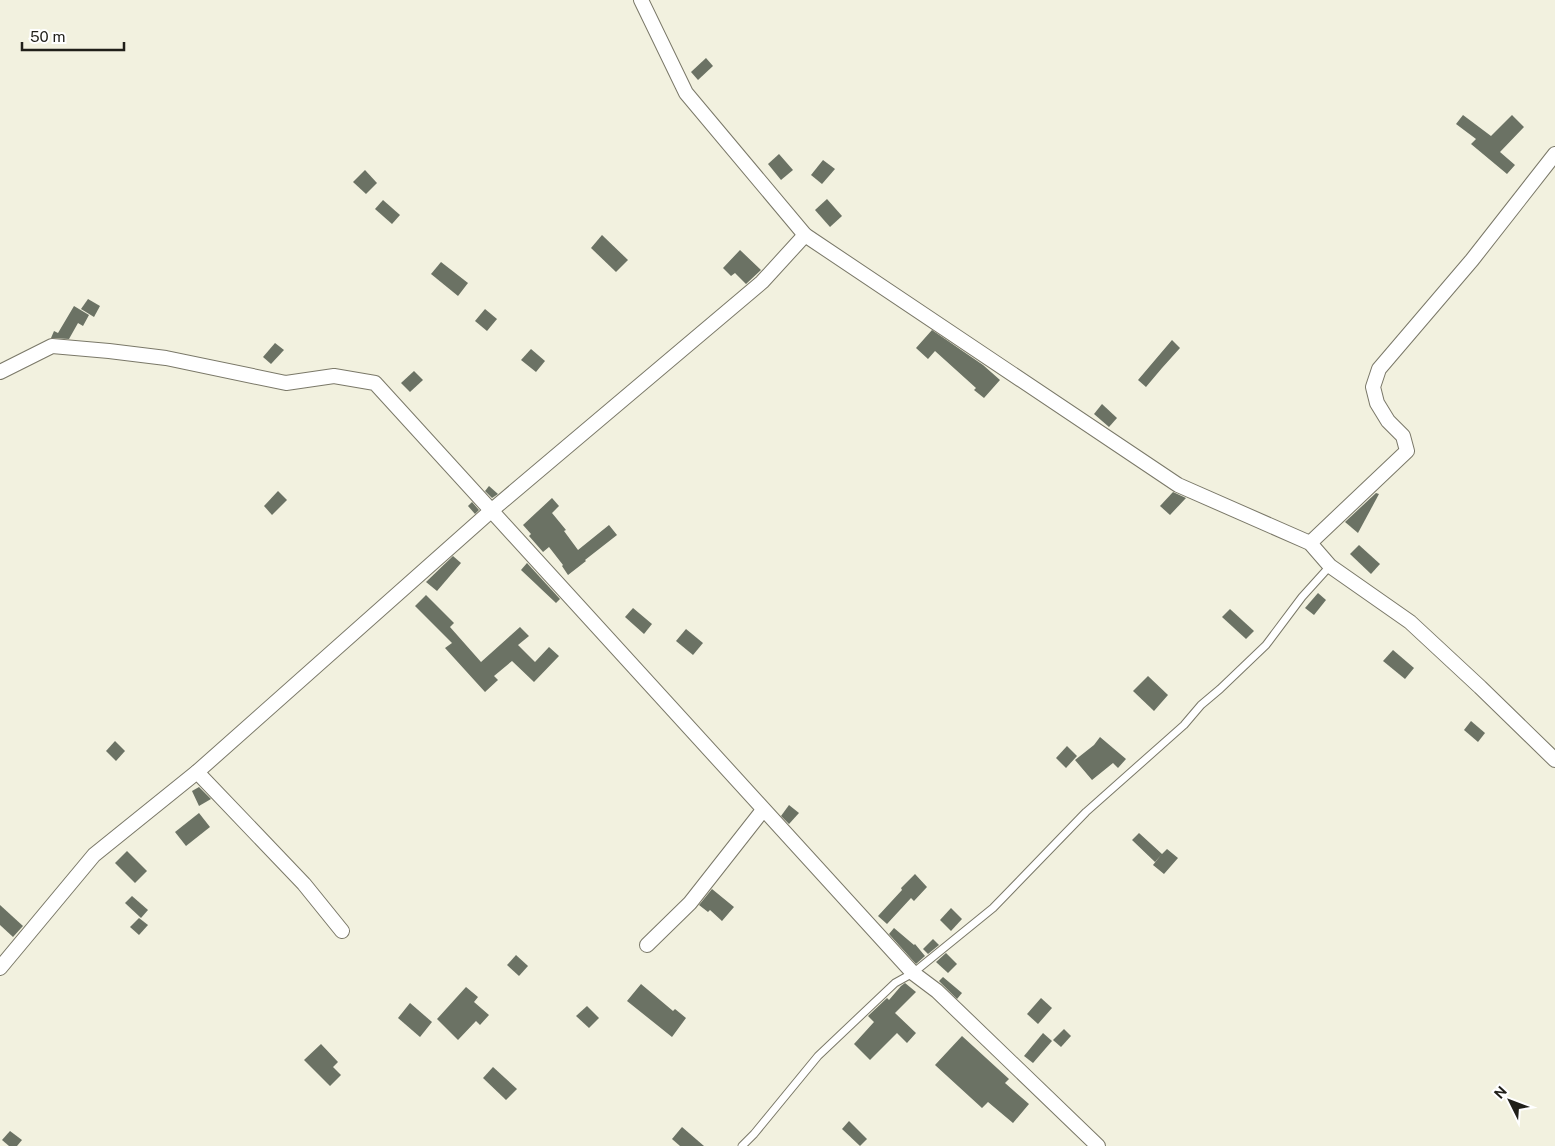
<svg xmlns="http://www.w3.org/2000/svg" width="1555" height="1146" viewBox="0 0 1555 1146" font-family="'Public Sans',sans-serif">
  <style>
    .building { fill: #6b7264 }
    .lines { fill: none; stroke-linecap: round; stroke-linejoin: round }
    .lane-casing { stroke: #7a7868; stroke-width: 9 }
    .street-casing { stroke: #7a7868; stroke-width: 16 }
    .lane { stroke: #fff; stroke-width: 7 }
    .street { stroke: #fff; stroke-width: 14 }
  </style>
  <rect width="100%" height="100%" fill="#f2f1df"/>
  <!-- building -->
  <g class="building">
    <polygon points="706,58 713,66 698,80 691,72"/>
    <polygon points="1463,115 1491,136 1512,115 1524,127 1500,152 1515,165 1507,174 1471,144 1476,139 1456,124"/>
    <polygon points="779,154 793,170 781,180 768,164"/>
    <polygon points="823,160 835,169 822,184 811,175"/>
    <polygon points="365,170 377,183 366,194 353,182"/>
    <polygon points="827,199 842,216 830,227 815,210"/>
    <polygon points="383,200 400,215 392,224 375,209"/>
    <polygon points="602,235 628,260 616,272 591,248"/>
    <polygon points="740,250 761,270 746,284 735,273 731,276 723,268"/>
    <polygon points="441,262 468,283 458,296 431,274"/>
    <polygon points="88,299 100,306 94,317 81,309"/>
    <polygon points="74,306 89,315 83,326 78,323 69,339 51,338 54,331 58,333"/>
    <polygon points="485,309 497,319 487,331 475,321"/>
    <polygon points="932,330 983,365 1000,380 984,398 974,390 976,388 935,351 928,359 916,348"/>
    <polygon points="1172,340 1180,348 1162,368 1146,387 1138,380"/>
    <polygon points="275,343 284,350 271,364 263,357"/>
    <polygon points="531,349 545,361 536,372 521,360"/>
    <polygon points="414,371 423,380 410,392 401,383"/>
    <polygon points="1102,404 1117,418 1109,427 1094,414"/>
    <polygon points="489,486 498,494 492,498 485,491"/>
    <polygon points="278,491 287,500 272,515 264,506"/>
    <polygon points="1173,492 1186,498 1170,515 1160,506"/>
    <polygon points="1376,493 1379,494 1358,533 1345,522"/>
    <polygon points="552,498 559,506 552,513 566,530 564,531 578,550 609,525 617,535 585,560 586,561 568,575 562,566 563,565 549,547 543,552 529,536 531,534 523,525"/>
    <polygon points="472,502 479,510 475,514 468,506"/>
    <polygon points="1359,545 1380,564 1371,574 1350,554"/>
    <polygon points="453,556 461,563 437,591 426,582"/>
    <polygon points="527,563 560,599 556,603 521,570"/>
    <polygon points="1318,593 1326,600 1314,615 1305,608"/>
    <polygon points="426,595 454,623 450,627 481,662 520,627 529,636 518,645 535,662 549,647 559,656 534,682 512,661 494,676 498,680 485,692 445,648 452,643 415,606"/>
    <polygon points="633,608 652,624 644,634 625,617"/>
    <polygon points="1230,609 1254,631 1246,639 1222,617"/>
    <polygon points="686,629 703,643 693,655 676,641"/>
    <polygon points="1393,650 1414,668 1405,679 1383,661"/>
    <polygon points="1148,676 1168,695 1154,711 1133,691"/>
    <polygon points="1471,721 1485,733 1478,742 1464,730"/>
    <polygon points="1100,737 1126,759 1118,768 1113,763 1092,780 1075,760 1094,745"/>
    <polygon points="115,741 125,751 116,761 106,751"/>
    <polygon points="1067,746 1077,756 1066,768 1056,758"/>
    <polygon points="199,787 211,799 199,806 192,791"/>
    <polygon points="789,805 799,813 789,824 781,816"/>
    <polygon points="199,813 210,827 186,846 175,832"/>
    <polygon points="1139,833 1162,854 1167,849 1178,858 1164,874 1153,865 1161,855 1155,862 1132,840"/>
    <polygon points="127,851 147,871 135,883 115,863"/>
    <polygon points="915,874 927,887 914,901 911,898 887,924 878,916 902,890 901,888"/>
    <polygon points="712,889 734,907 722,921 710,910 708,912 699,905"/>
    <polygon points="132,896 148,910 141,918 125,903"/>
    <polygon points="0,905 23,926 13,937 0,925"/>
    <polygon points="951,908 962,919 951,931 940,920"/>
    <polygon points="139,918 148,925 139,935 130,927"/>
    <polygon points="894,928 914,945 915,944 925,956 916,964 889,934"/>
    <polygon points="933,939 939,945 928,954 923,949"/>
    <polygon points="946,953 957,964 948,973 936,962"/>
    <polygon points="516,955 528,966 519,976 507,965"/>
    <polygon points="943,977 962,993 957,999 939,981"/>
    <polygon points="905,983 916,992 895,1013 916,1033 907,1043 897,1033 870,1060 854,1044 874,1022 868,1016 887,998 889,1000 901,986"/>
    <polygon points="641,984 673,1011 675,1009 686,1018 672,1037 627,1001"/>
    <polygon points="466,987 478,997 474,1002 489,1015 480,1025 476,1021 458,1040 437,1019"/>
    <polygon points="1041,998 1052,1008 1038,1024 1027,1014"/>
    <polygon points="410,1003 432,1022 420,1037 398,1018"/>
    <polygon points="587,1006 599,1018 589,1028 576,1016"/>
    <polygon points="1064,1029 1071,1036 1061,1047 1053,1040"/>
    <polygon points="1043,1033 1052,1041 1033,1063 1024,1056"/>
    <polygon points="962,1036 1009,1079 1005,1083 1029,1104 1013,1123 988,1102 982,1108 935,1065"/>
    <polygon points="321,1044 338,1062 333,1067 341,1075 330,1086 304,1060"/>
    <polygon points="493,1067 517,1089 506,1100 483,1078"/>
    <polygon points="849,1121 867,1139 860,1146 842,1129"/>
    <polygon points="682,1127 704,1146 680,1146 672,1139"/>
    <polygon points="10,1131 22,1140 17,1146 9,1146 2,1140"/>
  </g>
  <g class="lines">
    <defs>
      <polyline id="lane" points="742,1146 754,1134 818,1056 895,983 913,973 993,908 1086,812 1166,741 1184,725 1201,705 1220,689 1266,645 1302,597 1330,566"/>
      <g id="street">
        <polyline points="641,0 686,93 805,235 1178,485 1310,543 1330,566 1410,622 1480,687 1555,760"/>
        <polyline points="0,372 52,346 109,351 166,358 286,383 334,376 375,383 913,973 937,991 1098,1146"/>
        <polyline points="1310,543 1407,451 1403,436 1388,421 1377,403 1373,387 1379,369 1472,260 1555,154"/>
        <polyline points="197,772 304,884 342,931"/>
        <polyline points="647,945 690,903 763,810"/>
        <polyline points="0,968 94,855 197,772 492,510 762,282 805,235"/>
      </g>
    </defs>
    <!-- lane casing -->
    <use href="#lane" class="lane-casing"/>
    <!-- street casing -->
    <use href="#street" class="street-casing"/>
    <!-- lane -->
    <use href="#lane" class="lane"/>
    <!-- street -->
    <use href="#street" class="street"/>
  </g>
  <!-- north arrow -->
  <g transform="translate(1510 1101) rotate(312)" stroke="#ffffff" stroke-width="4" paint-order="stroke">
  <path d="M0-4L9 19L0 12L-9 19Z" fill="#201f19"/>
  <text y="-8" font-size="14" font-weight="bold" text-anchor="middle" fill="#201f19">N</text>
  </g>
  <!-- scale -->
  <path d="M22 42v8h102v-8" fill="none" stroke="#201f19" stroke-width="2.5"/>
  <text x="30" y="42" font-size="15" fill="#201f19" stroke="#ffffff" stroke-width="4" paint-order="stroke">50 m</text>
</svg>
